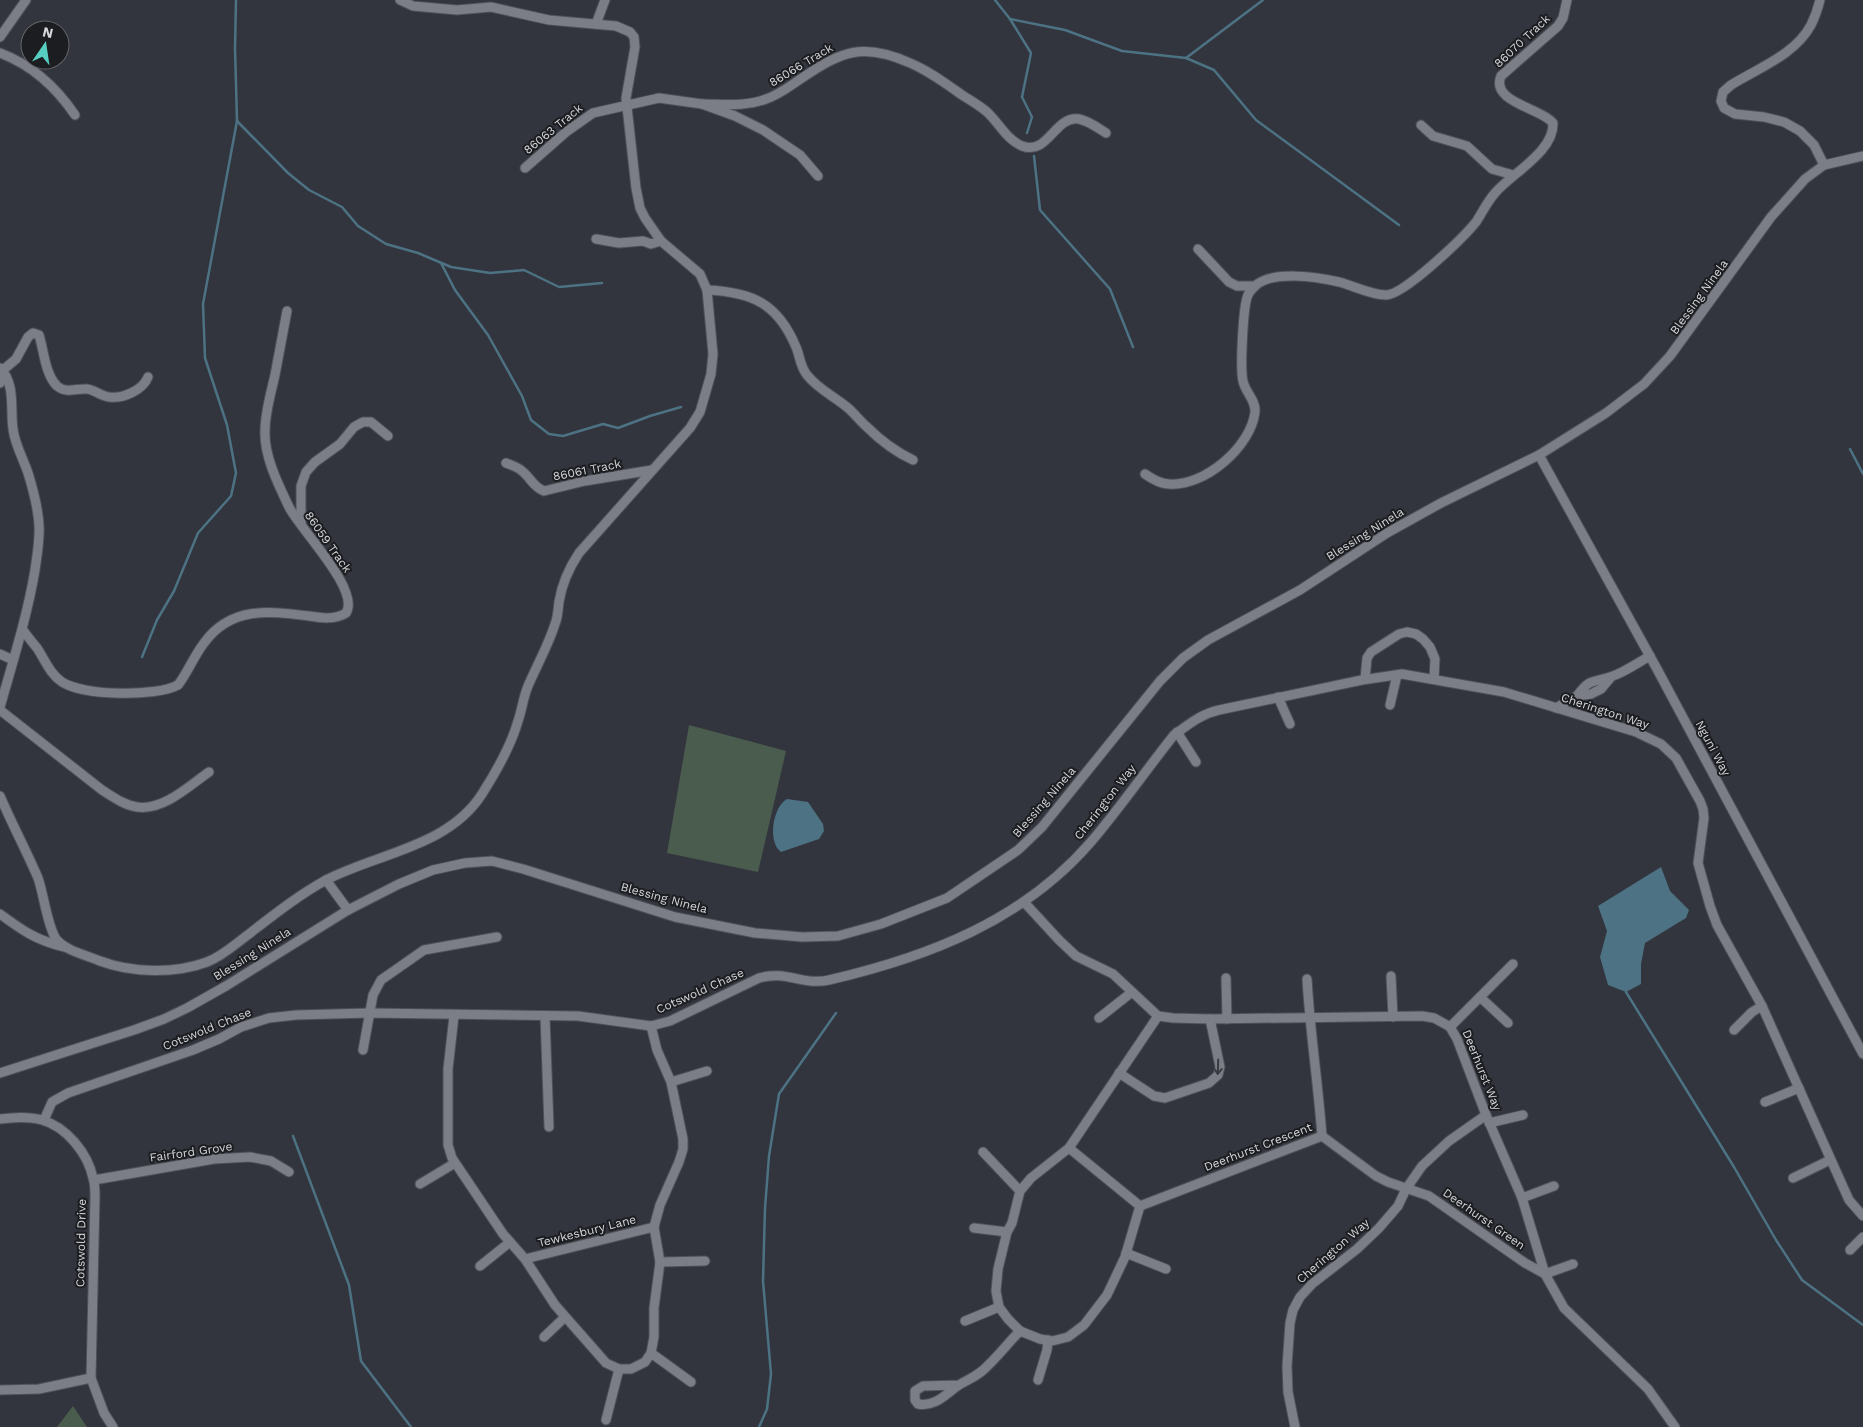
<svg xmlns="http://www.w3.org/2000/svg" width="1863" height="1427" viewBox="0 0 1863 1427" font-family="'Work Sans',sans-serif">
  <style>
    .green { fill: #4a5c4d }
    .water { fill: #4c7284 }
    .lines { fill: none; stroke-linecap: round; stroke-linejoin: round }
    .stream { stroke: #4c7284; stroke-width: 2.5 }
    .minor-casing { stroke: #4e5157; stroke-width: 11 }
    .minor { stroke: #7b7e87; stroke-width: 9 }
    .oneway { stroke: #383a3f }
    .labels { text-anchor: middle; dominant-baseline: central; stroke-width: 4; stroke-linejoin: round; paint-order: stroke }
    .street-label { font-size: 12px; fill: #d4d6db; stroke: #1c1d20 }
  </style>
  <rect width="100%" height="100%" fill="#32353d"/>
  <!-- green -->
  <g class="green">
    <polygon points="689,725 786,751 758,872 667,853"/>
    <polygon points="73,1406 87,1427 57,1427"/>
  </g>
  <!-- water -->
  <g class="water">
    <path d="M787,799L808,802L823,824L824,831L819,839L781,852C767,842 773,806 787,799Z"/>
    <polygon points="1661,867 1670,891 1689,910 1686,918 1645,943 1641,964 1641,984 1626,992 1608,985 1600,957 1607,931 1598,906"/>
  </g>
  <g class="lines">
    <!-- stream -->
    <g class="stream">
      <polyline points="995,0 1010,19 1031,53 1022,97 1032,117 1027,133"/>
      <polyline points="1010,19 1065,30 1122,51 1186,58 1214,70 1256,120 1399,225"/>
      <polyline points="1186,58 1263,0"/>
      <polyline points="237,121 288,173 309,190 342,207 358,226 386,244 418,253 451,267 490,273 524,270 559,287 602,283"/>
      <polyline points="1034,156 1040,210 1110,289 1133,347"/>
      <polyline points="441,263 455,290 488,335 522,396 531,420 549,434 563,436 603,424 618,428 650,416 681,407"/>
      <polyline points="1850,449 1863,474"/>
      <polyline points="142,657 157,620 174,591 198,533 231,496 236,473 227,425 205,358 203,304 237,121 235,48 236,0"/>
      <polyline points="1626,992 1734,1167 1776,1240 1802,1280 1863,1325"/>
      <polyline points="293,1136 349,1285 361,1361 411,1427"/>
      <polyline points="759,1427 767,1409 771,1374 763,1281 765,1208 769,1156 779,1094 836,1013"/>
    </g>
    <defs>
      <g id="minor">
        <path d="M1820,0C1818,8 1815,17 1811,25C1795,55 1758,68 1731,85L1723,92L1721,101L1724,108L1735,114L1764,117L1784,122L1800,131L1814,145L1824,165"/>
        <polyline points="596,24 605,0"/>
        <polyline points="0,37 26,0"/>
        <path d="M0,53C32,65 56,87 75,115"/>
        <polyline points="1421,125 1433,136 1467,146 1492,169 1513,175"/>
        <polyline points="525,168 566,132 593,113 659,98 702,104"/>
        <path d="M818,176L800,155L763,130L735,116L702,104C723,104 745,107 766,99C779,95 790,86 802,78C842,51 863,42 910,63C929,71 945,83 962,95C970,100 979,105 987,112C999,123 1006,139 1022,146C1048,156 1055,115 1079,119C1089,121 1098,128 1106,133"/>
        <polyline points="596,239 619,243 643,241 651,244 661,241"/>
        <polyline points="1198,249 1229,282 1237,286 1255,286"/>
        <path d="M707,290C753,292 778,304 796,347C800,356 800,367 807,375C818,389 835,397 848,408C855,414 860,421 867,427C880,440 896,452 913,460"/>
        <path d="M0,368C16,384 10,409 13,429C15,445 23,458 28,473C33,489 38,508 39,525C40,540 37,555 35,570C27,617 13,661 0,707"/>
        <path d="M0,383L3,370L16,359L28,337L33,333L39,335C44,351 45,374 57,386C66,394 77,388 87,389C95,390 101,396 109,397C123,399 143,390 148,377"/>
        <polyline points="1539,455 1657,669 1863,1054"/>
        <path d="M506,463C511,465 518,467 522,471C531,478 533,487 544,491L585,481L652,470"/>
        <path d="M1145,474C1152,479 1160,484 1169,484C1204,487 1251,447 1255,412C1256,400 1245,392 1243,381C1240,369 1243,305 1248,295C1249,292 1253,288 1255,286C1272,270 1318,277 1339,282C1354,286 1371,295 1386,295C1404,295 1464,237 1476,222C1482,213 1487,202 1495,193C1512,173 1554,152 1553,123C1541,108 1490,102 1501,76L1558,26L1563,18L1567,0"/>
        <polyline points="301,523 301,486 306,472 315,462 340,444 354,427 363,422 371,422 388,436"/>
        <path d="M23,630C27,636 32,642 37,648C45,660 50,674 62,682C84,696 156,697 178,685C188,672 194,656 204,643C231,606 269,611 309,616C321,618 335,620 346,613C361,590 299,528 289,507C278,484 264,456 265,431C265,412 271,393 275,375C279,354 283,333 287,311"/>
        <polyline points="0,654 13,660"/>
        <polyline points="1365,679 1367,658 1371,652 1399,634 1407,632 1416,634 1423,639 1430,647 1435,659 1434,679"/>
        <path d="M1577,696C1590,678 1592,683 1610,677C1624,673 1637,663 1650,656"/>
        <polyline points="1278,697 1290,724"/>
        <polyline points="1390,705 1397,675"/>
        <polyline points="1556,708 1577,696 1591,694 1601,689 1611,677"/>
        <path d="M0,710L102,790C113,797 124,805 137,807C163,811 189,786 209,772"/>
        <polyline points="1177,732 1196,762"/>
        <path d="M0,796C12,824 26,850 38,878C44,895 47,925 56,939C66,951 86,955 100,961C132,973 175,974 207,962C221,957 233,946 245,937C271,917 297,896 326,880C378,853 448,847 482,794C496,772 511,746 518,721C522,710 523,698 528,686C537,665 548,646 555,624C558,617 558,609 559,602C562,583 569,568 579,553L690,428L700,412L711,374L713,354L707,290L700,274L661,241L645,218L640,208L636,188L626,98L635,47L634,37L630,32L616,26L549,20L491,7L457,10L413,6L400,0"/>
        <polyline points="326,880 348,910"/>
        <polyline points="1024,902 1059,940 1076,956 1113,974 1158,1016 1173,1018 1210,1019 1422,1016 1434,1018 1445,1024 1450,1027 1457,1039 1486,1115 1522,1198 1545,1274 1564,1308 1648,1389 1675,1427"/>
        <path d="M0,914C23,931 36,940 64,947"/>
        <polyline points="1391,976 1393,1017"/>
        <polyline points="1226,978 1227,1019"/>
        <path d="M1307,979C1310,1031 1318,1083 1322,1136"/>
        <polyline points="1480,997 1508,1023"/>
        <polyline points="454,1016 448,1069 448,1145 452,1158 503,1234 525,1259 555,1305 606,1363 619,1369 631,1369 645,1362 651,1353 654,1337 654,1308 660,1262 654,1227 660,1205 679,1162 683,1149 683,1139 671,1082 657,1050 651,1026"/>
        <polyline points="545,1016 549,1127"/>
        <polyline points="1158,1016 1069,1148 1031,1178 1020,1191 1012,1223 1007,1232 998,1269 996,1291 999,1307 1008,1319 1020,1331 1040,1339 1052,1341 1068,1337 1084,1325 1107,1295 1125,1257 1140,1206 1322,1136"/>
        <polyline points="1099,1018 1132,992"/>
        <polyline points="1450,1027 1513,964"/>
        <polyline points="1734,1030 1752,1012 1762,1006"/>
        <polyline points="363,1050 373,995 381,980 424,950 497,937"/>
        <polyline points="0,1073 134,1030 164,1019 187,1008 226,986 348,910 399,884 433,870 465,863 492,861 523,869 675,917 755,933 802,937 838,936 881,924 947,898 1018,850 1042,827 1160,681 1183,658 1208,640 1300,590 1387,533 1441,503 1539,455 1606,413 1644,384 1670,356 1771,217 1805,179 1824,165 1863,156"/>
        <polyline points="1119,1073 1154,1096 1165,1098 1209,1083 1218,1075 1220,1067 1210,1019"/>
        <polyline points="671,1082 707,1071"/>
        <polyline points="1765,1102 1799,1088"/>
        <path d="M0,1119C14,1117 28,1116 42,1120C67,1127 88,1154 93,1178C95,1184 95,1191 95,1197L91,1378L104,1413L113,1427"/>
        <path d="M44,1120L52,1102L68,1093L193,1050L219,1039L241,1027L269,1018L296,1015L369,1013L578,1016L651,1026L670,1021L759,978C786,970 804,986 829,980C928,957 1022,921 1090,843C1120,808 1146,770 1174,735C1189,724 1201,714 1219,710L1362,680L1402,674L1504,692L1636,732L1661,744L1676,758L1700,801L1703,809L1704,818L1698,863L1710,906L1717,925L1762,1006L1849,1200L1863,1216"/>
        <polyline points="1489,1123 1523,1115"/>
        <polyline points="1322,1136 1376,1176 1388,1182 1429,1196 1525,1263 1545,1274"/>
        <polyline points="1069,1148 1140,1206"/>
        <polyline points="983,1152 1020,1191"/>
        <polyline points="1793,1178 1830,1160"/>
        <polyline points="94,1180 214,1159 250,1157 271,1161 289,1172"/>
        <polyline points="420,1184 455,1163"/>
        <polyline points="1522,1198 1554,1186"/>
        <polyline points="974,1228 1007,1232"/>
        <polyline points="1850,1250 1863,1237"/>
        <polyline points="1126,1253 1166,1269"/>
        <polyline points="525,1259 654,1227"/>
        <polyline points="660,1262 705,1261"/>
        <polyline points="480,1266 510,1242"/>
        <polyline points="1545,1274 1573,1264"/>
        <polyline points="965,1321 999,1307"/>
        <polyline points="544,1337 565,1317"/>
        <polyline points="651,1353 691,1382"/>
        <polyline points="1038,1380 1047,1350 1048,1340"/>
        <path d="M959,1385L923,1386L915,1391V1400L918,1404C934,1407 944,1396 956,1387C964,1381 974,1378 982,1371C996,1359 1007,1344 1020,1331"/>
        <polyline points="0,1390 39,1389 91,1378"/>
        <polyline points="606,1420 619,1369"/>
        <polyline points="1295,1427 1288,1392 1287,1366 1290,1323 1293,1310 1300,1297 1312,1284 1357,1249 1379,1228 1398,1206 1406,1189 1422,1166 1449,1141 1486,1115"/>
      </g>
    </defs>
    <!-- minor casing -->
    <use href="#minor" class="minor-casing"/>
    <!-- minor -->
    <use href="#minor" class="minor"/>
  </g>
  <!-- one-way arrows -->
  <defs><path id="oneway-shaft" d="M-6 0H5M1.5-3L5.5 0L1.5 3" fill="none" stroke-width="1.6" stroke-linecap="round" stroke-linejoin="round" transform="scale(1.25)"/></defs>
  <use class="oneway" href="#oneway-shaft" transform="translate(1218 1067) rotate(92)"/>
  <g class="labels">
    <!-- street labels -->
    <g class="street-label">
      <text transform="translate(1522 41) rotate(-43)">86070 Track</text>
      <text transform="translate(801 65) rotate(-31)">86066 Track</text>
      <text transform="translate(553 129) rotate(-39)">86063 Track</text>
      <text transform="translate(1699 297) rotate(-54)">Blessing Ninela</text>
      <text transform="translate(587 470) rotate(-11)">86061 Track</text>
      <text transform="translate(1365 534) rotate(-32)">Blessing Ninela</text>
      <text transform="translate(328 542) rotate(55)">86059 Track</text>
      <text transform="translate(1605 711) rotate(18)">Cherington Way</text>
      <text transform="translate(1713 748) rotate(62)">Nguni Way</text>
      <text transform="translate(1044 802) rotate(-49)">Blessing Ninela</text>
      <text transform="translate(1105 802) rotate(-52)">Cherington Way</text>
      <text transform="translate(664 898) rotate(15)">Blessing Ninela</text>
      <text transform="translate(252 954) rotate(-32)">Blessing Ninela</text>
      <text transform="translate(700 991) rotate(-24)">Cotswold Chase</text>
      <text transform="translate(207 1029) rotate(-22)">Cotswold Chase</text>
      <text transform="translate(1482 1070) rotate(68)">Deerhurst Way</text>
      <text transform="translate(1258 1147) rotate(-21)">Deerhurst Crescent</text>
      <text transform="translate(191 1152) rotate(-8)">Fairford Grove</text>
      <text transform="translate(1484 1219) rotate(35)">Deerhurst Green</text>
      <text transform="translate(587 1231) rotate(-14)">Tewkesbury Lane</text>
      <text transform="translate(81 1243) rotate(-89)">Cotswold Drive</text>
      <text transform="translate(1333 1251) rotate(-41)">Cherington Way</text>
    </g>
  </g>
  <!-- north arrow -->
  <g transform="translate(45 45) rotate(13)"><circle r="24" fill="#1c1d20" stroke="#66676b"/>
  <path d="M0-4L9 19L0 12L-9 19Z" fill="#57cec1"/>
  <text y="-8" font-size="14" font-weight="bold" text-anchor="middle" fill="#d4d6db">N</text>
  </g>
</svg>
